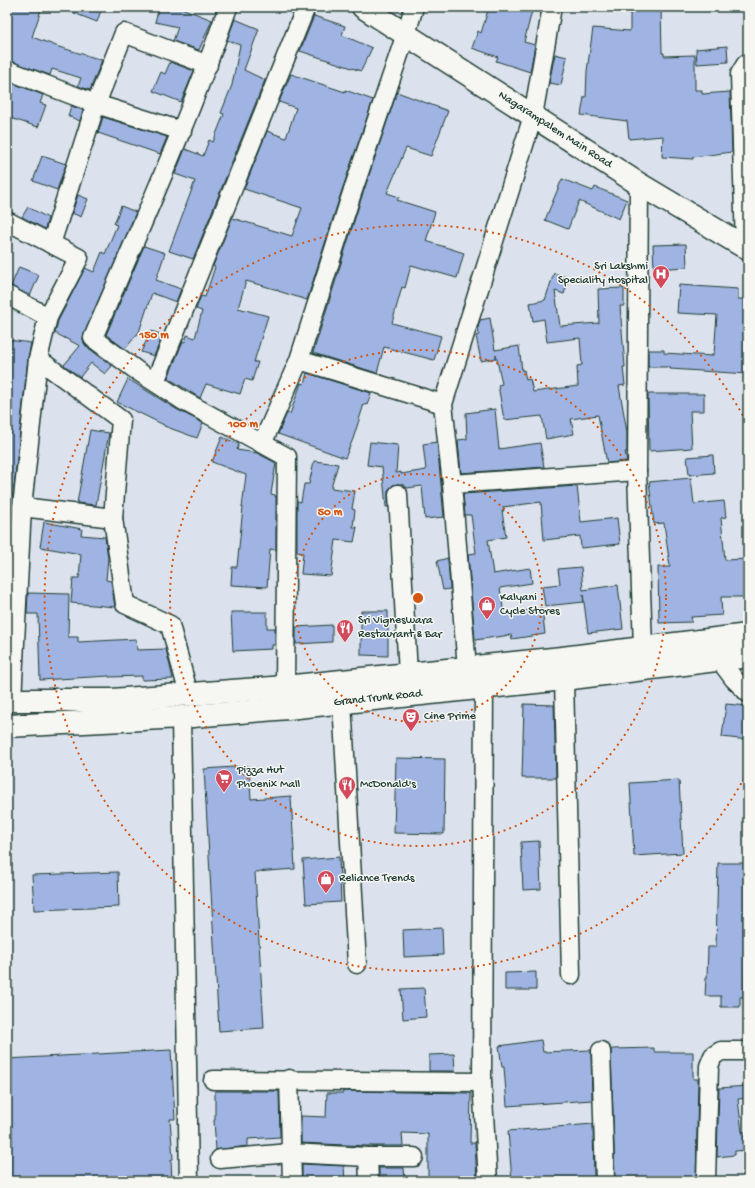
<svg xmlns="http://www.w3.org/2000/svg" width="755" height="1188" viewBox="0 0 755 1188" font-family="'Gochi Hand',sans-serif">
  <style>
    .building { fill: #9fb4e2; stroke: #1f3d34 }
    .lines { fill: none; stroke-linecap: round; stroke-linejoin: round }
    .street-casing { stroke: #1f3d34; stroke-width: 21 }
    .secondary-casing { stroke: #1f3d34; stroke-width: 25 }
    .street { stroke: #f6f6f2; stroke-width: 18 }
    .secondary { stroke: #f6f6f2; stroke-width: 22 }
    .ring { fill: none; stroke: #d45610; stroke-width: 2; stroke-dasharray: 2 4 }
    .labels { text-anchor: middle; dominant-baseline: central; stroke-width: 3; stroke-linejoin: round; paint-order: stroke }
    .street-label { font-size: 12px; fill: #1f3d34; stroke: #f6f6f2 }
    .poi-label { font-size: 12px; fill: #1f3d34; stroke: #f6f6f2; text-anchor: start }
    .centre { fill: #d45610; stroke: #f6f6f2; stroke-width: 2 }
    .ring-label { font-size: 12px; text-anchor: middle; font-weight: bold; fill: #d45610; stroke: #f6f6f2; stroke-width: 3; stroke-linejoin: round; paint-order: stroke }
  </style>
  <rect width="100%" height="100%" fill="#dce2ed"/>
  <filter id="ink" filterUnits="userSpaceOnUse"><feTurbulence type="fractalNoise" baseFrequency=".025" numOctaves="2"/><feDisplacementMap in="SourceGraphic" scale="8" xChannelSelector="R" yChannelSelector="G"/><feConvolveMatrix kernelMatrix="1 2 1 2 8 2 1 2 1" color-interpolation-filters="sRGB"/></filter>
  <g filter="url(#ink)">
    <!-- building -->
    <g class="building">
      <polygon points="11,7 42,7 32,37 59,47 102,60 90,90 78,86 81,78 52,69 50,75 7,60 7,18"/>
      <polygon points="61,7 102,7 97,22 61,8"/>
      <polygon points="159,7 179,7 212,20 199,50 173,41 178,27 155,22"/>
      <polygon points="489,7 533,7 524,42 535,45 530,72 496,61 498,57 472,48 478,31 481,33"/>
      <polygon points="630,7 661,7 662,53 664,53 664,56 695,55 695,90 702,90 702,94 730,92 732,152 693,157 693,159 662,157 663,136 629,139 627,121 581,115 584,97 586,97 587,71 593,28 630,31"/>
      <polygon points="314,16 345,26 342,35 372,48 361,71 300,51"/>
      <polygon points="235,19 259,29 244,70 265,80 193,259 169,251 195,181 175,174 185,149 203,156 209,140 213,142 224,114 221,113 232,85 240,45 227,40"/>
      <polygon points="727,46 728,62 697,64 696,49"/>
      <polygon points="555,54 567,57 561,85 549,83"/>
      <polygon points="170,62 194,71 181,102 153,91 161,72 165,74"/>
      <polygon points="291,74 345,92 345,90 373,100 341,193 307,300 278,291 278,290 246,281 238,308 268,316 254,362 258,362 252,381 245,379 240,394 206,384 200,398 168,378 183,341 185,342 187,335 195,338 202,311 196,309 201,296 205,297 215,267 213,266 232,218 292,236 302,208 244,189 267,131 286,138 296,108 279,102"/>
      <polygon points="12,83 43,95 40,103 46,105 38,127 7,117 7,97"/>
      <polygon points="397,92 448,111 431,156 406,148 387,193 399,197 397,200 435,212 426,241 464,253 457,278 411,265 405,288 402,287 392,323 441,336 434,360 384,347 377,373 313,353 361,199"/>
      <polygon points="71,106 83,110 80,121 68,116"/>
      <polygon points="103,117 167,137 160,154 98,133"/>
      <polygon points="42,156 66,164 57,190 33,181"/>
      <polygon points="562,179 593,191 595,187 627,200 619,219 579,201 568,229 545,220"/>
      <polygon points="78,195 88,199 81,217 72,213"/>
      <polygon points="121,206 136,212 83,338 84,343 86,346 112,366 105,374 91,363 80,377 64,365 80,346 55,333 58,321 85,268 94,272 102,252 105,254 117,225 114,224"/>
      <polygon points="28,207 48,218 45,229 22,217"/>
      <polygon points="686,244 687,267 654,269 653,245"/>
      <polygon points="144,246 165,253 156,280 181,289 176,302 152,293 139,332 125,349 106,335"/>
      <polygon points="19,267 39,275 30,296 11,286"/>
      <polygon points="554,273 569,278 564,294 555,291 560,326 599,323 598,289 624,288 624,306 620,306 625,367 623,367 625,385 619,386 627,432 627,452 625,452 627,461 607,463 598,415 571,419 574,434 546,439 542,416 504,420 498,385 502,384 496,355 496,358 481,361 476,336 479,335 478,328 480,320 490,318 495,350 519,346 522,371 524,370 526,380 530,379 533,392 578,386 577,366 582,365 580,338 547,342 544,319 533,321 530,303 545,300"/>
      <polygon points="679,285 738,289 738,299 748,299 748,374 670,369 670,367 648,367 648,350 664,350 664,353 712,356 712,354 714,354 717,315 677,313"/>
      <polygon points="151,331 163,335 154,356 141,352"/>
      <polygon points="9,340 31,343 28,358 13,495 7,494 7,358"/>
      <polygon points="307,373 371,393 367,405 364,404 353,439 345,458 278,434 287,413 290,414 301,383 304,384"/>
      <polygon points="128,379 176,409 203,423 197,438 164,426 164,425 117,402"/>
      <polygon points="648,394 704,394 704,411 690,411 692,448 649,451"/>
      <polygon points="495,409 499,449 540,443 544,467 461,473 458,440 467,439 466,413"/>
      <polygon points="90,430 109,433 96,505 77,503"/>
      <polygon points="222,437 239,444 237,450 257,453 276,463 271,494 275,495 276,498 276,550 270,549 267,587 231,585 232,567 237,567 243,507 242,507 246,475 212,462"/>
      <polygon points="370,442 398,445 396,473 401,472 401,474 426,470 423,444 437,442 444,517 425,519 422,486 407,488 402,484 397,484 393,485 388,490 388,507 386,507 382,467 367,465"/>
      <polygon points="713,455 714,473 689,475 687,457"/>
      <polygon points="314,461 338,464 331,488 355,491 352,509 355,510 353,527 357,527 354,542 336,540 331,576 301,574 303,553 297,552 297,501 301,502 304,484 309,484"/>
      <polygon points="691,478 694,504 724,501 726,517 721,518 725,560 748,559 748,597 721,597 722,615 691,617 692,622 659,623 658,567 670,567 664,523 654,524 649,482"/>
      <polygon points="577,486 581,522 617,518 620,544 581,548 580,536 544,540 541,502 503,507 504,511 502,511 506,537 488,540 493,574 530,568 532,583 500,588 504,614 542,608 545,634 512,639 511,635 475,640 468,554 476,553 471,515 465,515 463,494"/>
      <polygon points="44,522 82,529 81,535 105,537 108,558 106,580 111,581 115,607 71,603 73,578 79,578 81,554 40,547"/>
      <polygon points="448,558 450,589 443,590 437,561"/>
      <polygon points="581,567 583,590 618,585 623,629 588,633 583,595 584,602 545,606 542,586 560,584 558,569"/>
      <polygon points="28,593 69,594 68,637 78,637 78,642 136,639 137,650 166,649 173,679 142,680 142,676 109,677 109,676 40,680 38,614 27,614"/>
      <polygon points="361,611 388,611 388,656 361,655"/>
      <polygon points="231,612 267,612 267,628 275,628 275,645 272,645 272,649 233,651"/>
      <polygon points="332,625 332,642 296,644 296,627"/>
      <polygon points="524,704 554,705 556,778 522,778"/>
      <polygon points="726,704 748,706 748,740 722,737"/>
      <polygon points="396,758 445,759 444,834 394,833"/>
      <polygon points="249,766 251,799 291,796 295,869 255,872 264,1028 219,1031 204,769"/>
      <polygon points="679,780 683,853 634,856 630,783"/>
      <polygon points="539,841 541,889 523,890 521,842"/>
      <polygon points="339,857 341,902 306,904 303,860"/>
      <polygon points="718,863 748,863 748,942 746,942 744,997 740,997 740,1007 721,1007 721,996 705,996 706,978 707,978 708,947 716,947"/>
      <polygon points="118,872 119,907 34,910 32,875"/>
      <polygon points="442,928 443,955 404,957 403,930"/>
      <polygon points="536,972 536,990 505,990 505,973"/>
      <polygon points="424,988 426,1017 403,1019 401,989"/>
      <polygon points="541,1040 543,1052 591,1050 592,1100 507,1106 504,1067 502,1067 499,1046"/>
      <polygon points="654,1048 654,1052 693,1052 693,1079 698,1079 696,1181 615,1181 611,1050 613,1049"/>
      <polygon points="171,1050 175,1119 170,1119 173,1159 171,1160 172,1181 7,1181 7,1145 12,1144 7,1059"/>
      <polygon points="454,1054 455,1071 429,1071 429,1055"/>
      <polygon points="748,1086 748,1098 738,1099 742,1132 748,1132 748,1150 735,1151 735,1155 717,1157 719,1088"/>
      <polygon points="215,1091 279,1091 280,1137 248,1139 248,1146 216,1150 214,1120 215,1120"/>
      <polygon points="343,1091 471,1093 470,1143 475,1143 477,1181 428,1181 428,1134 402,1133 403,1146 368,1146 301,1143 301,1116 326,1117 327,1093 343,1093"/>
      <polygon points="593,1124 594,1181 512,1181 508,1131"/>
      <polygon points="302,1164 344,1166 345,1181 302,1181"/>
      <polygon points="379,1168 404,1168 405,1181 379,1181"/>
    </g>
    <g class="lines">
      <defs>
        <g id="street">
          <path d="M228,7C189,120 140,228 93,338L136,370L182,400L287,457L285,687"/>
          <polyline points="414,7 406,34 351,196 299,360 443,404"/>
          <polyline points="7,70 96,104 182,131"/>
          <polyline points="639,184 637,471 643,648"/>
          <polyline points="7,221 79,258 48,317 38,359 22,507 12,700"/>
          <polyline points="51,244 96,104 124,33 208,65"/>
          <polyline points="745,248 740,74 746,64 748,63"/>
          <polyline points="7,295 48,317"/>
          <polyline points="155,382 306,7"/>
          <polyline points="262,444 299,360"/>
          <polyline points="452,484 443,404 533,116 552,7"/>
          <polyline points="398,494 408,674"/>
          <polyline points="22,507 113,518 121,420 38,359"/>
          <polyline points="113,518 125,604 170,625 189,695"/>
          <polyline points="717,649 719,659 734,679 748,693"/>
          <polyline points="467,668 452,484 637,471"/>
          <polyline points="564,679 571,975"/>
          <polyline points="484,687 482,1082 488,1181"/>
          <polyline points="342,702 357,964"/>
          <polyline points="181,717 189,1181"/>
          <polyline points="601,1051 605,1181"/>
          <polyline points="289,1079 292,1181"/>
          <polyline points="213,1080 482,1082"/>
          <polyline points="368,1157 369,1181"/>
          <polyline points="220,1159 290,1153 368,1157 414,1157"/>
          <polyline points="706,1181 709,1066 713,1056 721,1051 748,1051"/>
        </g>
        <g id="secondary">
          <path id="s1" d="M363,7L639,184L748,249"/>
          <polyline points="7,700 112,700 285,687 562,658 748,635"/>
          <path id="s2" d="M7,726L181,717L288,708L564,679L748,656"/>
        </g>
      </defs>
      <!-- street casing -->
      <use href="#street" class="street-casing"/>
      <!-- secondary casing -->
      <use href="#secondary" class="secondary-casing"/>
      <!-- street -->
      <use href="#street" class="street"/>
      <!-- secondary -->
      <use href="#secondary" class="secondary"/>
    </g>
  </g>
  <!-- distance rings -->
  <g class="ring">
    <circle cx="418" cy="598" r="124"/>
    <circle cx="418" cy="598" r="248"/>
    <path d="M747 773A373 373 0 1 1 747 423"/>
  </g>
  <!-- icons -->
  <defs>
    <symbol id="hospital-pin" viewBox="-11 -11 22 30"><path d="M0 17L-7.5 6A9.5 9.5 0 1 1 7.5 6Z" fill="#d1495b" stroke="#f6f6f2"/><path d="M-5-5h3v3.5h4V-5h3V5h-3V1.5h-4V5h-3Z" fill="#fff"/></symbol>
    <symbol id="shop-pin" viewBox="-11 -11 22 30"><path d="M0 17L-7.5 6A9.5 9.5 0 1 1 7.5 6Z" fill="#d1495b" stroke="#f6f6f2"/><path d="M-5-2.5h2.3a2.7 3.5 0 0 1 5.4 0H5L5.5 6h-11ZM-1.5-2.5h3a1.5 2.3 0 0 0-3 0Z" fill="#fff"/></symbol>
    <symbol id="restaurant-pin" viewBox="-11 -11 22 30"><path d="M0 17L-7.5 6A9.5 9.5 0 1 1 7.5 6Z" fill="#d1495b" stroke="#f6f6f2"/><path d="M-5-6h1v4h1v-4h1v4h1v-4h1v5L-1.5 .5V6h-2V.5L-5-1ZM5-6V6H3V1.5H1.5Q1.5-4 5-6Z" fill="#fff"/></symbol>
    <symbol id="theatre-pin" viewBox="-11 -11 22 30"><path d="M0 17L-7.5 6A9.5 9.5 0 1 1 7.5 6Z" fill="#d1495b" stroke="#f6f6f2"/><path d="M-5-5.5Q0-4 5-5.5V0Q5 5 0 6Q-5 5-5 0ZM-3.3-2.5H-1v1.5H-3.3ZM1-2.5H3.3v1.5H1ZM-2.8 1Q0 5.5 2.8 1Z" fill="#fff"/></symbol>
    <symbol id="supermarket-pin" viewBox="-11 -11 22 30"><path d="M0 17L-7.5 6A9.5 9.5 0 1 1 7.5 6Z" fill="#d1495b" stroke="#f6f6f2"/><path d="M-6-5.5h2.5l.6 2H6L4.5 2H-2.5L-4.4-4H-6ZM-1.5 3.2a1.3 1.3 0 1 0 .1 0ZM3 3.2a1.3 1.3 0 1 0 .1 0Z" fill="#fff"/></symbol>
  </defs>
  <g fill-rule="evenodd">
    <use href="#hospital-pin" x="651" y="264" width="20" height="27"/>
    <use href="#shop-pin" x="477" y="595" width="20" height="27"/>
    <use href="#restaurant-pin" x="335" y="618" width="20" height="27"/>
    <use href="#theatre-pin" x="401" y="707" width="20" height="27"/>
    <use href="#supermarket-pin" x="214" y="768" width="20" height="27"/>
    <use href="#restaurant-pin" x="337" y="775" width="20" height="27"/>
    <use href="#shop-pin" x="316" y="869" width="20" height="27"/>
  </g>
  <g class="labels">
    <!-- street labels -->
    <g class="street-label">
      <text stroke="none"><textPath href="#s1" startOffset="228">Nagarampalem Main Road</textPath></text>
      <text stroke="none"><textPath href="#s2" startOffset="372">Grand Trunk Road</textPath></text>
    </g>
    <!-- poi labels -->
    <g class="poi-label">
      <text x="648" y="267" text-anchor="end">Sri Lakshmi<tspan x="648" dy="14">Speciality Hospital</tspan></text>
      <text x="500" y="598">Kalyani<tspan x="500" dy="14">Cycle Stores</tspan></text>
      <text x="358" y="621">Sri Vigneswara<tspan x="358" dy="14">Restaurant &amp; Bar</tspan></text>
      <text x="424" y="717">Cine Prime</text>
      <text x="237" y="771">Pizza Hut<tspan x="237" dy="14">Phoenix Mall</tspan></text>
      <text x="360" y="785">McDonald's</text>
      <text x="339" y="879">Reliance Trends</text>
    </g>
  </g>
  <circle cx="418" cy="598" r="6" class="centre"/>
  <g class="ring-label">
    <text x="154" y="338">150 m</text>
    <text x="243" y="427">100 m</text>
    <text x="330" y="515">50 m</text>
  </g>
  <!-- margin -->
  <rect width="755" height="1188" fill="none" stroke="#f6f6f2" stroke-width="24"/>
  <rect x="12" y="12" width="731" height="1164" fill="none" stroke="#1f3d34" stroke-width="1.5" filter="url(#ink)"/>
</svg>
